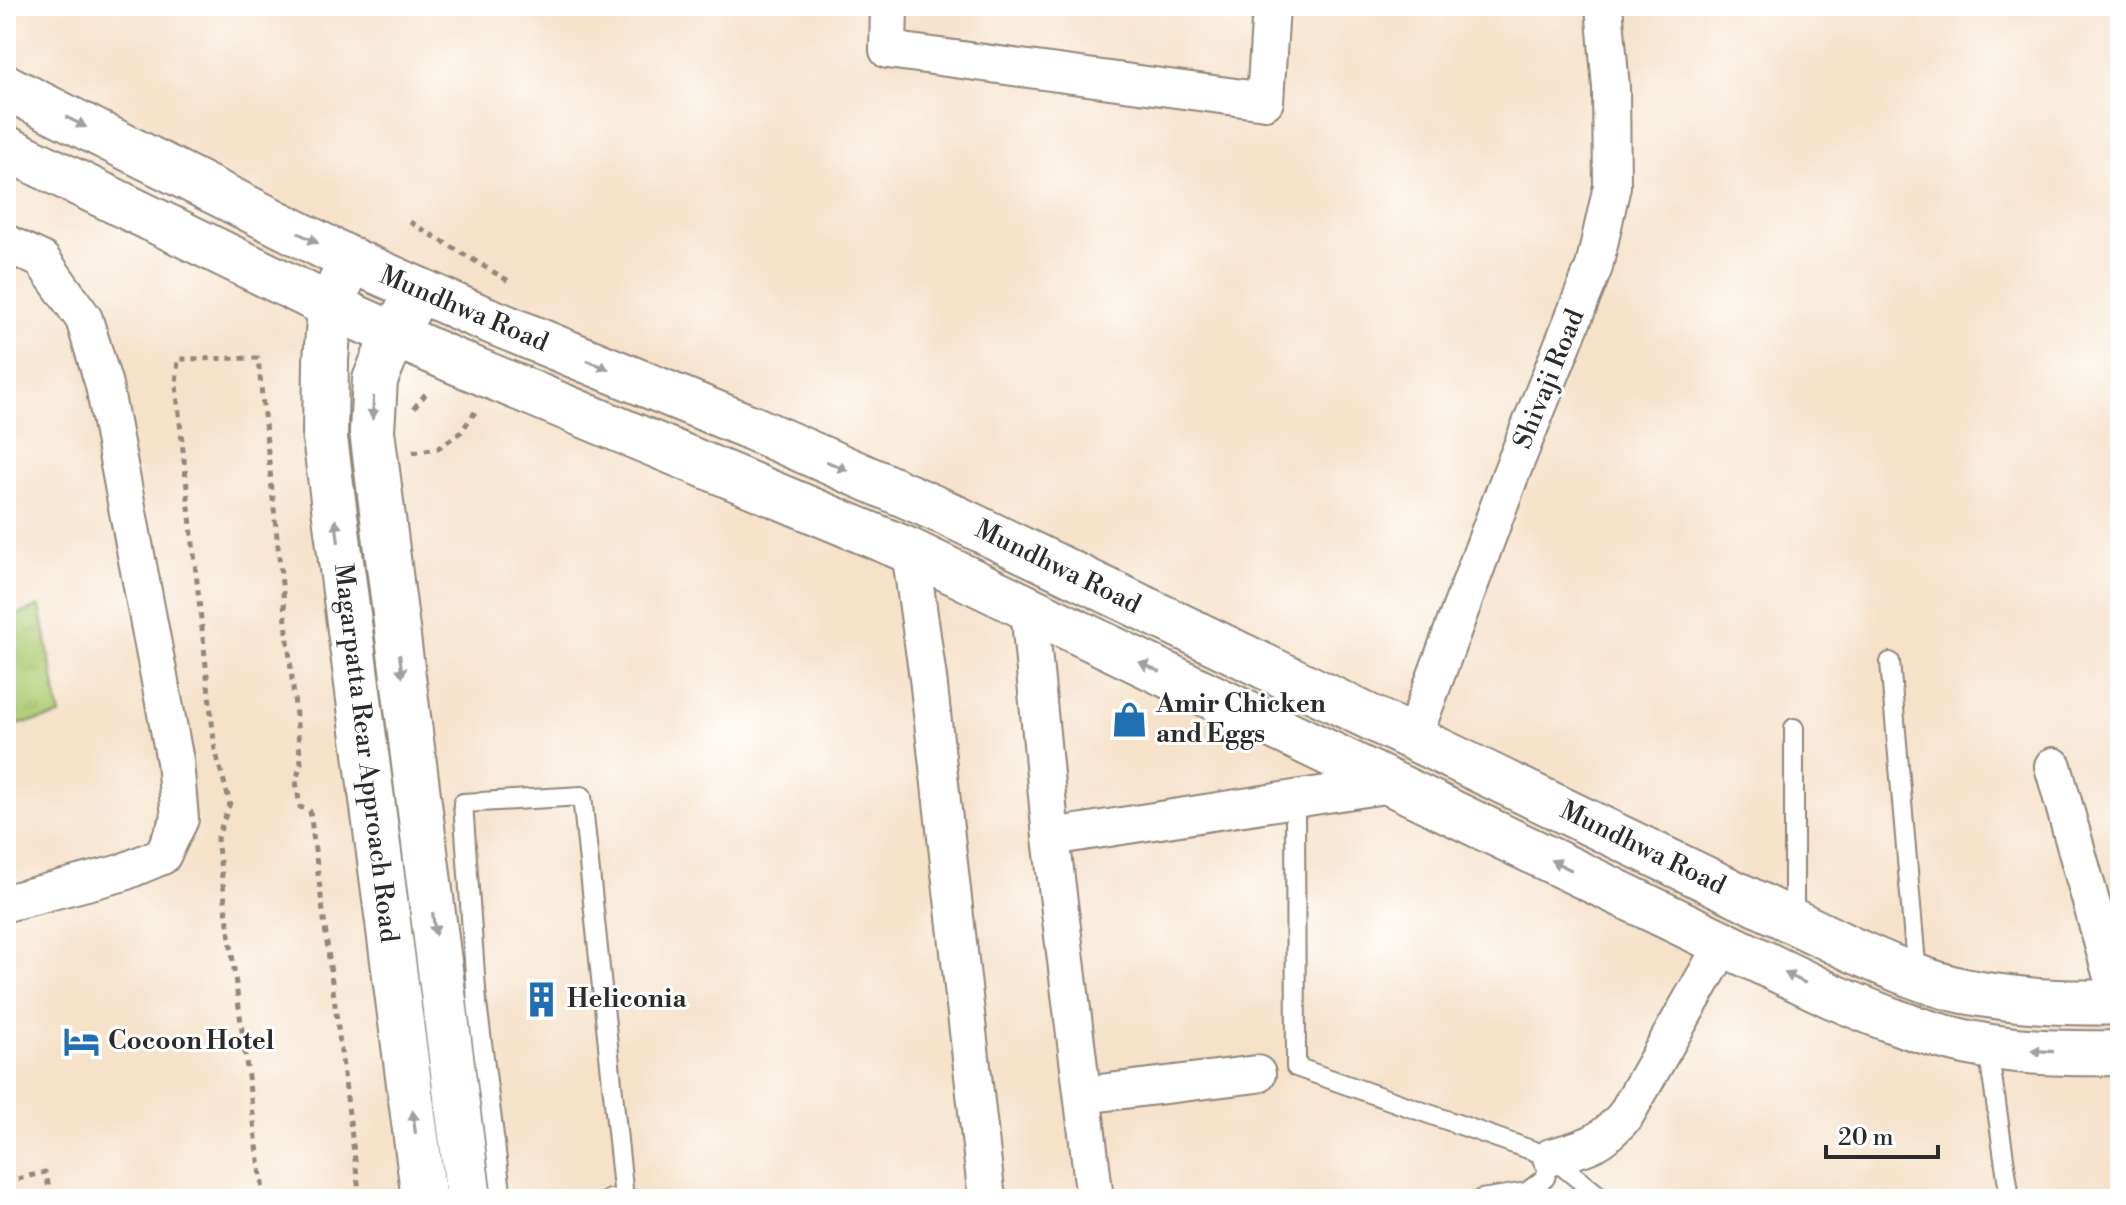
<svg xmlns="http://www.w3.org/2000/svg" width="2126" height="1205" viewBox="0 0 2126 1205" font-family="'Libre Bodoni',serif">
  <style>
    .park { fill: url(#park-tufts); stroke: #6c7b4e; stroke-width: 2 }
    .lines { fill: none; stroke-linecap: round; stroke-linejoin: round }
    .service-casing { stroke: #90867a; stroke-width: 22 }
    .minor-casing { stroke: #90867a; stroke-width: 40 }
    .tertiary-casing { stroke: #90867a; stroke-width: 48 }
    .trunk-casing { stroke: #90867a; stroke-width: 48 }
    .path { stroke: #90867a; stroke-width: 5; stroke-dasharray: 6 6; stroke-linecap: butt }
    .service { stroke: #fff; stroke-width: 18 }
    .minor { stroke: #fff; stroke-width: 36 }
    .tertiary { stroke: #fff; stroke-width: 44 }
    .trunk { stroke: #fff; stroke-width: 44 }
    .oneway { fill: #a0a0a0 }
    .labels { text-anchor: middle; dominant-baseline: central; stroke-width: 6; stroke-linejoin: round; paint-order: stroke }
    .street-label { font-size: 26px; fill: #2b2b2b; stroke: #fff }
    .poi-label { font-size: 26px; font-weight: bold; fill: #2b2b2b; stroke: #fff; text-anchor: start }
  </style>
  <defs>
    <pattern id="park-tufts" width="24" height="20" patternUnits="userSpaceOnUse" patternTransform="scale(2)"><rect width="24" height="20" fill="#aecb72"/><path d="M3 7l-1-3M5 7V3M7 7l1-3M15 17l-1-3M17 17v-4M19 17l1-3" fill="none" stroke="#96ae63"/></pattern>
  </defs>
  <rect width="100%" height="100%" fill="#fff"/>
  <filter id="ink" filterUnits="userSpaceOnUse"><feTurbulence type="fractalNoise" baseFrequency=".0125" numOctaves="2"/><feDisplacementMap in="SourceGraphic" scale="16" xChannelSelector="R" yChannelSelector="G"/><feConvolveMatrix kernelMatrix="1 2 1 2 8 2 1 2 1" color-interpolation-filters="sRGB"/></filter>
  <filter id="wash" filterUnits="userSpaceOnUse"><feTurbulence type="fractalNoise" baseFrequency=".006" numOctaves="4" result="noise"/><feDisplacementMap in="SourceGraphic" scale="32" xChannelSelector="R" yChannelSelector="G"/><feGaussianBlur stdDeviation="1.8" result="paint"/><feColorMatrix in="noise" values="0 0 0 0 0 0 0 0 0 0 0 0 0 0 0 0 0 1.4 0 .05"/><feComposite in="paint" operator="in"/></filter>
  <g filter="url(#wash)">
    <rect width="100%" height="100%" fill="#f5e2c9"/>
    <!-- park -->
    <polygon class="park" points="40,606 60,716 6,727 6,619"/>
  </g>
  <g filter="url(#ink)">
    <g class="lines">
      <defs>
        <g id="service">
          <polyline points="1890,662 1917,976"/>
          <polyline points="1295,800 1296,1067 1551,1157 1603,1199"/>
          <polyline points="1794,921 1794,728"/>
          <polyline points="1988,1048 2010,1199"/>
          <polyline points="502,1199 477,1003 463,803 582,796 624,1198 610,1199"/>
          <polyline points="1481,1199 1527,1192 1545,1178 1551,1157"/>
        </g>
        <g id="minor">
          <polyline points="889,6 888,50 1265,101 1271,6"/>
          <polyline points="6,243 42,260 84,319 104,385 175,761 180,819 162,856 121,873 6,903"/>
          <polyline points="910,551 928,678 987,1199"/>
          <polyline points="1029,609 1051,837 1095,1199"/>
          <polyline points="1411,736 1421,716 1510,476 1594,267 1612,186 1611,88 1604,6"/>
          <polyline points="2053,766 2112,977"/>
          <polyline points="1051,837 1391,784"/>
          <polyline points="1083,1095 1257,1074"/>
          <path d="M1551,1157C1588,1147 1599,1145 1625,1116L1724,943"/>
        </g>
        <g id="tertiary">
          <polyline points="351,260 330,306 326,360 325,438 424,1199"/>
          <polyline points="419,290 394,334 375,380 372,431 469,1199"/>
        </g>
        <g id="trunk">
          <path d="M6,87L351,260L471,313L752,428L946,513L1853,950C1889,966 1926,983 1964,991C2015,1001 2068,1004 2120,1002"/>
          <path d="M6,148L330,306L452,360L910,551L1832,996C1870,1012 1908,1028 1948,1038C2003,1053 2064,1054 2120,1053"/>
        </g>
      </defs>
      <!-- service casing -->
      <use href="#service" class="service-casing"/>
      <!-- minor casing -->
      <use href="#minor" class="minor-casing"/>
      <!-- tertiary casing -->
      <use href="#tertiary" class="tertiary-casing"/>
      <!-- trunk casing -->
      <use href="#trunk" class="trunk-casing"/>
      <!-- path -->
      <g class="path">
        <polyline points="410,222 512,283"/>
        <polyline points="414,408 428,391"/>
        <polyline points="413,452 438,448 461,432 475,412"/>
        <polyline points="6,1182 45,1172 52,1199"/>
        <polyline points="6,1182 10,1199"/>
        <polyline points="264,1199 217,839 230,803 215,750 176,385 178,359 258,358 301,763 296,781 300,807 310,811 360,1199"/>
      </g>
      <!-- service -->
      <use href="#service" class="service"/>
      <!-- minor -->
      <use href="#minor" class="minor"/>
      <!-- tertiary -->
      <use href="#tertiary" class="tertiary"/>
      <!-- trunk -->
      <use href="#trunk" class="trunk"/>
    </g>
    <!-- one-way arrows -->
    <defs><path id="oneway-solid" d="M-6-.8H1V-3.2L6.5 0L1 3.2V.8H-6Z" transform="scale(2)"/></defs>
    <g class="oneway">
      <use href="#oneway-solid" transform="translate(76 122) rotate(27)"/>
      <use href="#oneway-solid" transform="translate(308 238) rotate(27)"/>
      <use href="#oneway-solid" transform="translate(598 365) rotate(22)"/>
      <use href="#oneway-solid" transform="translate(373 408) rotate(93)"/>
      <use href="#oneway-solid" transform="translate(837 466) rotate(24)"/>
      <use href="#oneway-solid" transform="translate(337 531) rotate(-97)"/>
      <use href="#oneway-solid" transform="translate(401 666) rotate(83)"/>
      <use href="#oneway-solid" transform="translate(1150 667) rotate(-154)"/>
      <use href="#oneway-solid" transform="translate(1561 865) rotate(-154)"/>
      <use href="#oneway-solid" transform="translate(434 924) rotate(83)"/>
      <use href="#oneway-solid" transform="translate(1795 978) rotate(-154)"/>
      <use href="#oneway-solid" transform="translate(2042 1051) rotate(-177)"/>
      <use href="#oneway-solid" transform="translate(414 1122) rotate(-97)"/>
    </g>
  </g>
  <!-- icons -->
  <defs>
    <symbol id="shop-bare" viewBox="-9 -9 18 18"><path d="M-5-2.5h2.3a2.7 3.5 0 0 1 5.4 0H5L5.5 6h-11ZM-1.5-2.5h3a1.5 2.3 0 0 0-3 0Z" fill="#1f6fb2" stroke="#fff" stroke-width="2.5" paint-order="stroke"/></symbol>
    <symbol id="building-bare" viewBox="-9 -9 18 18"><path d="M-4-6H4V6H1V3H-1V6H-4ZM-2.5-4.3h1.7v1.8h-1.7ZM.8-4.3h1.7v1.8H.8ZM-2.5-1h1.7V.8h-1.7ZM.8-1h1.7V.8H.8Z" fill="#1f6fb2" stroke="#fff" stroke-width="2.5" paint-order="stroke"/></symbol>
    <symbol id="hotel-bare" viewBox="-9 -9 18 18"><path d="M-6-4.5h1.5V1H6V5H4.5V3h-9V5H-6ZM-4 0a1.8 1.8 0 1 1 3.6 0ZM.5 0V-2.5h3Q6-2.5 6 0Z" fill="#1f6fb2" stroke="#fff" stroke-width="2.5" paint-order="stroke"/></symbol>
  </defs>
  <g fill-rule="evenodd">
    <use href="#shop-bare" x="1104" y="694" width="51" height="51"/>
    <use href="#building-bare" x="516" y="974" width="51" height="51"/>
    <use href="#hotel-bare" x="56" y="1016" width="51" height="51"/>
  </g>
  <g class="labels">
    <!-- street labels -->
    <g class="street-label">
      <text transform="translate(464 309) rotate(23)">Mundhwa Road</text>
      <text transform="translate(1549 379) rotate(-68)">Shivaji Road</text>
      <text transform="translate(1058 567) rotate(26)">Mundhwa Road</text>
      <text transform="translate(366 753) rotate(83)">Magarpatta Rear Approach Road</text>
      <text transform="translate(1643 848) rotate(26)">Mundhwa Road</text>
    </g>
    <!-- poi labels -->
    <g class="poi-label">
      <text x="1156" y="704">Amir Chicken<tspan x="1156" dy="30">and Eggs</tspan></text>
      <text x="567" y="999">Heliconia</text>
      <text x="108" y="1041">Cocoon Hotel</text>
    </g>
  </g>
  <!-- margin -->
  <rect width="2126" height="1205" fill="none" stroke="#fff" stroke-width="32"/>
  <!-- scale -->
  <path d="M1826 1145v12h112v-12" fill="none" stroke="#2b2b2b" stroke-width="4"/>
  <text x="1838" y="1145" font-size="24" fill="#2b2b2b" stroke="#ffffff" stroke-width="6" paint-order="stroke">20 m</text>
</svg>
